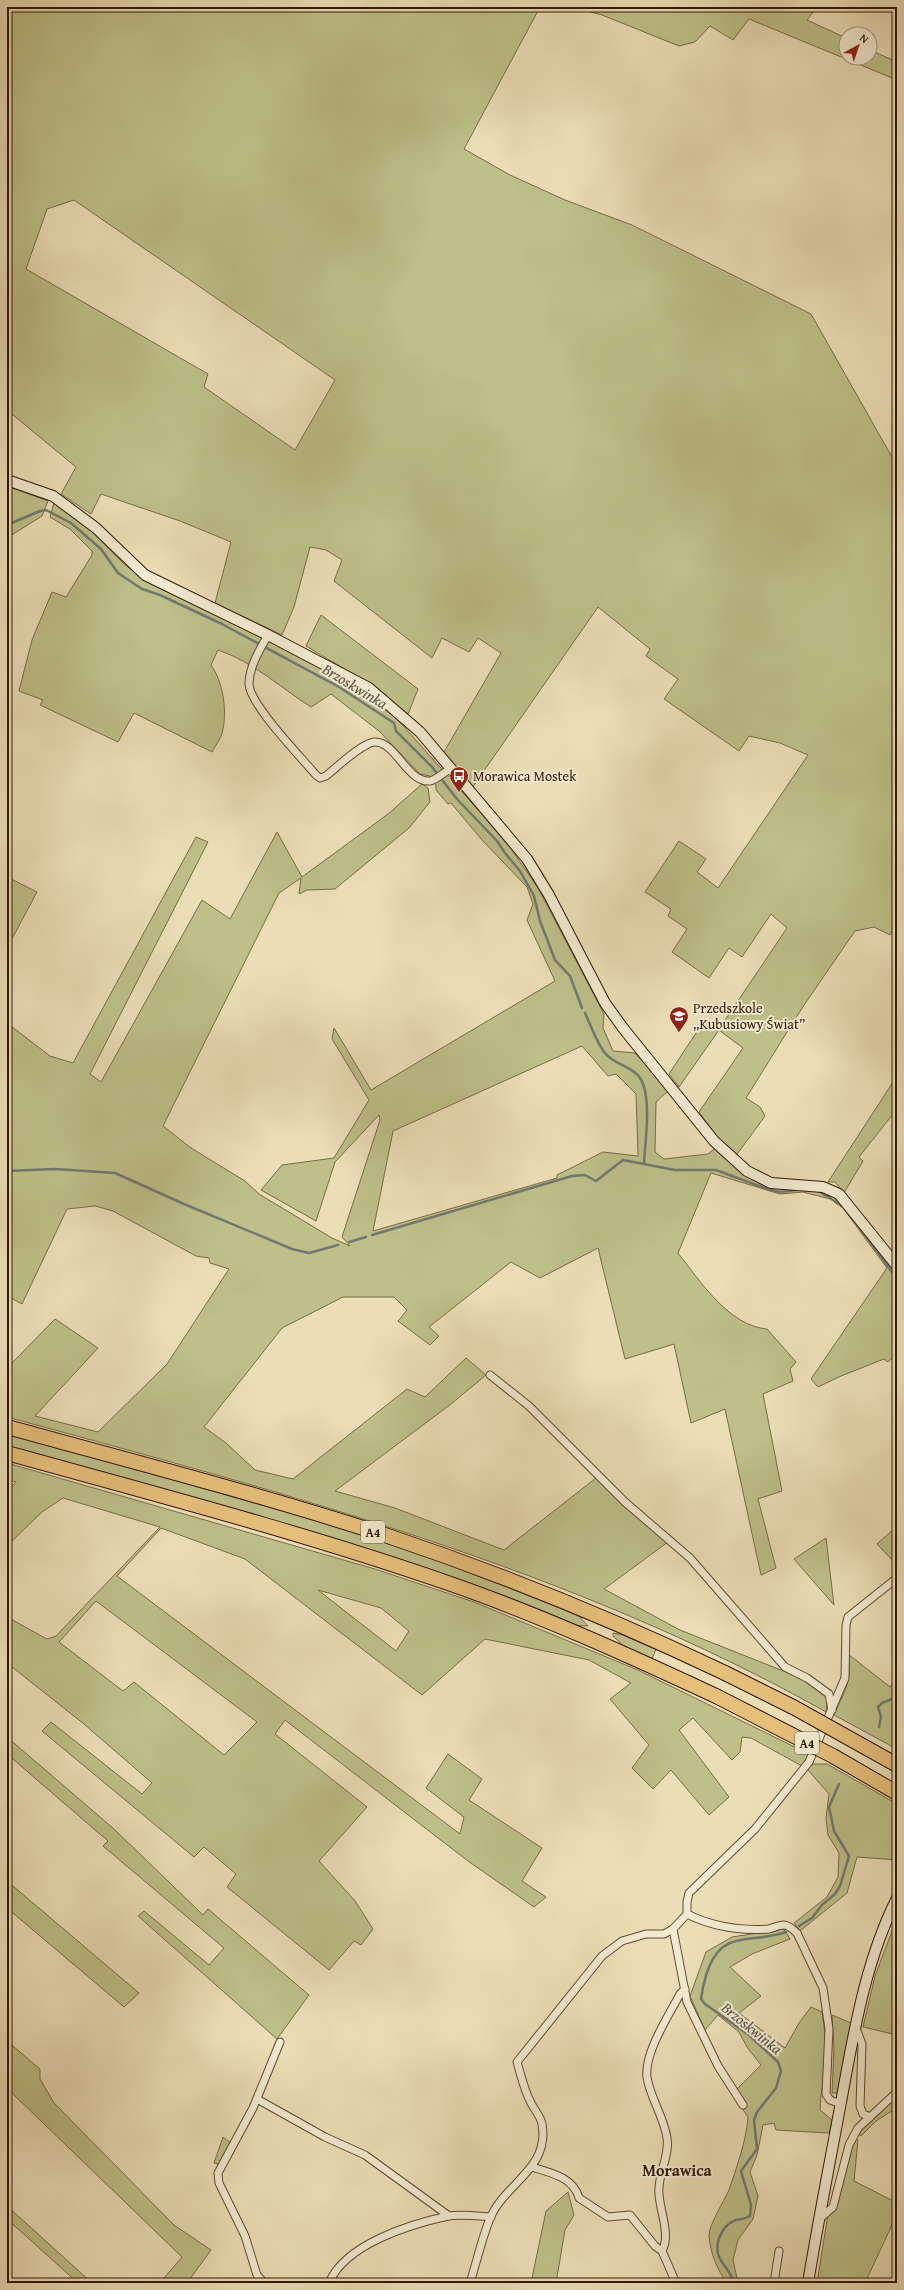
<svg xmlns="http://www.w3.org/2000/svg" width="904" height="2290" viewBox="0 0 904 2290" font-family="'Gentium Book Plus',serif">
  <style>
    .green { fill: #bebf89; stroke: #786c47; fill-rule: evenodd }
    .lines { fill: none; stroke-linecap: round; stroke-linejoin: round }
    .stream { stroke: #717970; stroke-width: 2.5 }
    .street-casing { stroke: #604a31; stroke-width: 9 }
    .secondary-casing { stroke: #311805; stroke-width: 12 }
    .highway-casing { stroke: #311805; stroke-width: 16 }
    .street { stroke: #f2ead0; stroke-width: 7 }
    .secondary { stroke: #f2ead0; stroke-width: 10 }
    .highway { stroke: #e6bf7b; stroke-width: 14 }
    .highway-bridge-casing { stroke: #311805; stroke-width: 16; stroke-linecap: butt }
    .highway-bridge { stroke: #e6bf7b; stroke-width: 14 }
    .labels { text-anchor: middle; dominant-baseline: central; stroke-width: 4; stroke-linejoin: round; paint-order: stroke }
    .shield { fill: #f2ead0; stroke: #6b5742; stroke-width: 1 }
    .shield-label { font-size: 13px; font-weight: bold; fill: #311805 }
    .poi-label { font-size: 14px; fill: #311805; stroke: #f2ead0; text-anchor: start }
    .water-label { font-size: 15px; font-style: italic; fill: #565144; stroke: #f2ead0 }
    .quarter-label { font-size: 16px; font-weight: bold; fill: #311805; stroke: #f2ead0 }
  </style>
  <rect width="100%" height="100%" fill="#ebdeb6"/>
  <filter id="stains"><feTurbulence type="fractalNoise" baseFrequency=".005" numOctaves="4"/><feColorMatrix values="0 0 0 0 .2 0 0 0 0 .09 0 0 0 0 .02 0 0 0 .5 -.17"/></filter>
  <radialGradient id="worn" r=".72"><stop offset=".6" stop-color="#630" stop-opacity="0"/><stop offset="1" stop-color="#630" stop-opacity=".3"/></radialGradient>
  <!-- green -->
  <g class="green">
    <path d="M7,7H540L464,149L510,175L565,200L632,225L811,314L897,466V924L890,935L874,927L855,931L802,1008L746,1098L760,1107L765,1116L735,1157L721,1142L699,1112L743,1048L719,1030L679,1087L669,1074L704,1021L719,1029L787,928L771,914L742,957L729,948L709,978L672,952L687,929L668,916L671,909L645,892L679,841L706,859L697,872L718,888L808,755L780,743L749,736L739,751L664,699L678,679L646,656L650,649L598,607L472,788L444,752L501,653L478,638L469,652L442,638L432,658L334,581L342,560L326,550L310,547L294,607L282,635L215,603L231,542L180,521L101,494L91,514L61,494L76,467L7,410ZM74,200L335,380L295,450L204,387L208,374L26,269L47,209Z"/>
    <polygon points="571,7 817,7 807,20 846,38 846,58 870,58 870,50 897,62 897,80 749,19 733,40 710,26 695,42 679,46 602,15"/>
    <polygon points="7,486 48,501 42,516 10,536 7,540"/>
    <path d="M54,503L81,520L124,564L148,582L263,637L357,688L389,710L505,840L538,888L604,1014L603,1028L613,1051L635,1053L669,1090L656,1102L655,1152L664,1159L708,1154L717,1147L746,1173L831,1194L830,1199L803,1192L780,1194L711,1173L678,1253C700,1281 729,1326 767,1329L796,1362L790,1369L793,1381L763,1394L782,1491L758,1499L776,1568L761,1575L725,1409L691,1423L674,1344L625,1359L598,1248L540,1278L511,1262L429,1327L439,1336L430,1345L398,1321L407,1310L394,1297H343L282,1328L204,1427L226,1443L255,1470L293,1479L407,1389L425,1397L466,1358L486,1375L451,1404L335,1491L395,1508L504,1550L596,1478L668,1542L604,1589L680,1630L806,1680C823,1691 829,1691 826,1712C572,1569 286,1493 7,1417V1368L55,1319L98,1348L35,1416L98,1432L167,1364L229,1269L210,1263L209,1258L196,1256L113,1211L95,1206L67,1209L22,1304L7,1296V1023L50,1056L73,1063L196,837L208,842L90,1074L101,1082L202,900L230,919L277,832L302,877L388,814L422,784L428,788L430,802L409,828L335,889L307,890L299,894L301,878L279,893L163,1126L191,1148L245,1181L259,1194L332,1238L350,1246L342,1237L380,1120L379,1115L335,1162L316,1221L261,1190L282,1165L334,1158L369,1100L332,1039L334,1028L371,1090L555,981L527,920L533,904L527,887L482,840L451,803L448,804L436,790V785L430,776L420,774L379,731L331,694L311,707C279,687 254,662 218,650L211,665C223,682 227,709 223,729C222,737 216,745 212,752L134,713L118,742L40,705L43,700L19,691L32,640L52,592L66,597L92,555V551L70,529L50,517ZM582,1046L608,1076L616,1074L636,1094L638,1156L603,1152L557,1175V1178L373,1231L393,1131Z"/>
    <polygon points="321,615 418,689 408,714 365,681 306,646"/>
    <polygon points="7,877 37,892 7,948"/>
    <polygon points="897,1076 897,1109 859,1157 863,1161 844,1193 835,1182 828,1182"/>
    <polygon points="837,1198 897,1272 897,1353 888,1362 884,1359 841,1376 818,1387 811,1379 887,1268 843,1208 834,1202"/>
    <polygon points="7,1432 327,1524 455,1565 574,1611 588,1626 570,1625 7,1447"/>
    <path d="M7,1463L375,1569L474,1602L638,1670L809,1754L802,1766L751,1738L742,1737L740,1752L732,1760L693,1718L679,1730L729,1797L709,1815L671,1770L653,1789L632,1768L649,1745L610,1699L631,1683L589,1660L485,1639L422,1695L245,1559L161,1528L117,1576L460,1834L464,1817L426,1788L448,1754L482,1779L469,1800L542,1848L522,1881L546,1897L534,1907L468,1861L285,1720L275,1734L367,1807L319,1861L355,1901L373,1929L361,1945L354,1941L329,1970L227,1887L236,1874L204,1847L194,1857L42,1731L51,1722L142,1794L152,1783L84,1724L7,1663V1617L47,1639L56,1636L160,1527L63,1498L42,1512L7,1546V1491L16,1482L7,1479ZM318,1590L381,1608L409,1631L396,1651ZM96,1601L257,1722L224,1755L134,1682L123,1691L59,1642Z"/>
    <polygon points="897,1526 897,1565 877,1544"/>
    <polygon points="826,1538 834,1605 794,1559"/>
    <polygon points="613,1633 623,1635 656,1649 652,1659 626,1648 613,1636"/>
    <path d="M848,1654L890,1687L897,1679V1749L834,1715C844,1692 853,1681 848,1654Z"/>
    <polygon points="8,1738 114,1829 203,1915 208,1909 309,1995 277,2039 138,1916 144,1911 209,1965 224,1948 103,1846 108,1841 7,1754"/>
    <polygon points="813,1764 827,1764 897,1804 897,1860 857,1857 847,1893 800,1931 794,1923 827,1897 838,1877 839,1853 828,1835 826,1818 829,1794 807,1769"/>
    <polygon points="7,1881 139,1993 124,2007 7,1908"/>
    <polygon points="897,1918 897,2035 863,2027 875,1976"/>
    <path d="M784,1929L790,1939L752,1954L730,1967L761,1996L739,2013L785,2048L799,2023L811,2007L822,2012C825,2031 827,2051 825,2070C823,2084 820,2096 820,2110L832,2120L829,2133L776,2130L774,2123L763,2125L757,2155L750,2172L758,2196L753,2219L738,2240L733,2260L738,2283H727C717,2270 710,2252 709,2235C709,2225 724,2201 729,2190C737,2166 746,2142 748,2117L732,2094L761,2065L747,2047L739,2032L718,2015L705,2030L690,1996L706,1952L732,1937Z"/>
    <polygon points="832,2015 851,2023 837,2093 832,2093 834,2048"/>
    <polygon points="7,2041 40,2069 40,2079 54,2103 174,2225 211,2250 187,2283 155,2283 164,2278 182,2257 13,2094 7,2086"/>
    <polygon points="897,2097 897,2112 892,2111 876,2121 861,2136 857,2133"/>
    <polygon points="223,2137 232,2144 221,2165 214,2163"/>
    <polygon points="856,2138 858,2140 854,2181 897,2203 897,2214 865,2283 817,2283 828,2214 850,2148"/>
    <polygon points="568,2192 574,2215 565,2230 556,2283 531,2283 546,2211"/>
    <polygon points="7,2206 92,2283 78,2283 7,2219"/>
  </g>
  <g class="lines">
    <!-- stream -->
    <g class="stream">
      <polyline points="7,525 40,511 46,510 71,523 101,549 118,573 142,589 160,595 222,624 339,687 394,723 396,731 432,767 457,799 497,841 505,853 520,871 534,896 540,921 555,960 570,976 582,1008"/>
      <path d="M585,1013C591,1026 596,1041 604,1052C614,1066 637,1066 643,1084C651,1107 645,1140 644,1164L675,1170H716L770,1190L780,1192L797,1190"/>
      <polyline points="7,1171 55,1169 115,1173 184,1204 292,1249 309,1253 338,1245"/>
      <polyline points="818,1191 843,1206"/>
      <polyline points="855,1221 897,1279"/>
      <polyline points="372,1235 572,1176 585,1175 596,1181 623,1160 644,1164"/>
      <polyline points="349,1242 366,1237"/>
      <polyline points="879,1727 881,1717 878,1707 882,1703 897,1697"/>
      <polyline points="799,1926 812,1918 822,1905 835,1894 840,1886 849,1856 834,1831 831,1816 829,1807 839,1784"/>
      <path d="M734,2283C732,2274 725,2267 720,2259C713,2246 721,2225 736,2220C741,2219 745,2219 750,2216L751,2205L741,2171L757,2149L754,2120L757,2112L776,2088L781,2071L778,2062L749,2035L705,2004L701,1999C704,1977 712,1946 736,1941C753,1937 770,1938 786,1932"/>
    </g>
    <defs>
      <g id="street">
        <path d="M268,635C259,651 250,665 249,683C248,703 302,758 316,775L320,778L326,776C337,767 361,744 374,742C395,740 407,783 430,781C436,780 445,772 451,768"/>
        <polyline points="490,1375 529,1406 625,1502 690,1558 785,1667 807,1678 829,1694 832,1710"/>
        <polyline points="687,1914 687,1902 689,1893 755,1829 809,1762 845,1678 846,1625 848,1617 897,1578"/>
        <polyline points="673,1929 687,2002 718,2066 743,2105"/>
        <polyline points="856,2028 862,2044 860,2106 863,2114 870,2117"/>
        <polyline points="257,2099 325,2137 365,2155 449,2216"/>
        <path d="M532,2167C551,2173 573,2177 579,2198L608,2217L630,2215L655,2246L662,2251L676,2283"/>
        <polyline points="818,2220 833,2207 849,2145 858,2128 897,2092"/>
        <path d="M662,2251C671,2235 660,2212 659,2194C657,2175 670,2157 667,2138C664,2117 649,2095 647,2077C644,2053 669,2015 680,1994L685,1989"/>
        <polyline points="264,2283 257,2275 245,2236 219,2183 218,2173 253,2108 280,2042"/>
        <path d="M329,2283C345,2244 411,2224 448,2216C461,2214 477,2216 491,2217"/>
        <path d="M470,2283C477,2261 482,2237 491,2216C506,2183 550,2168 542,2124C541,2117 534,2109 531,2103C524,2090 521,2075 517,2062L602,1956L622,1941L646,1934H664L673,1929L687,1914C713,1927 739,1931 769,1929C773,1928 779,1925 784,1925C789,1925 793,1930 797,1933L823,1988L829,2029L826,2094L830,2100L841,2104"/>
        <polyline points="774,2283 779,2251"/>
      </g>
      <g id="secondary">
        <polyline points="7,480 53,496 96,528 145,575 268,635 369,688 420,732 527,859 549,895 605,1003 623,1028 714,1141 747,1171 771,1183 823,1187 839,1194 897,1266"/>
        <path d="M808,2283C818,2222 830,2162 841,2102C854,2032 865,1962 897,1898"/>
      </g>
      <g id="highway">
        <path d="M7,1427C132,1461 258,1494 382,1534C499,1573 614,1620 725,1673"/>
        <path d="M7,1453C155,1494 304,1533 448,1583C540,1615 628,1655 716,1696"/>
      </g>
    </defs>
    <!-- street casing -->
    <use href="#street" class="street-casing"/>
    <!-- secondary casing -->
    <use href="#secondary" class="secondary-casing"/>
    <!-- highway casing -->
    <use href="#highway" class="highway-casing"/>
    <!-- street -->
    <use href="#street" class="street"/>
    <!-- secondary -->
    <use href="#secondary" class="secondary"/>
    <!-- highway -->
    <use href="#highway" class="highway"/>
    <defs>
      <g id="highway-bridge">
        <polyline points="725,1673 795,1708 897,1765"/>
        <polyline points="716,1696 833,1756 897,1793"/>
      </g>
    </defs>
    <!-- highway-bridge casing -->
    <use href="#highway-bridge" class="highway-bridge-casing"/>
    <!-- highway-bridge -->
    <use href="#highway-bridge" class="highway-bridge"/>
  </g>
  <!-- icons -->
  <defs>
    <symbol id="bus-pin" viewBox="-11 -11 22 30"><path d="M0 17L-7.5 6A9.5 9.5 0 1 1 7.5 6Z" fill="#8f2418" stroke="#f2ead0"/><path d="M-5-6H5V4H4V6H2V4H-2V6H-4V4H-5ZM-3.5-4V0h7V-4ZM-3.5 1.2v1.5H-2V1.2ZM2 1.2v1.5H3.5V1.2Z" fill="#fff"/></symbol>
    <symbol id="school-pin" viewBox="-11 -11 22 30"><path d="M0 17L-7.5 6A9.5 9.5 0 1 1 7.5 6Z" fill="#8f2418" stroke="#f2ead0"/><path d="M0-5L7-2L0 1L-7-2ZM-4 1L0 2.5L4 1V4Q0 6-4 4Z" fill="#fff"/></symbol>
  </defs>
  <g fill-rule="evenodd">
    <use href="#bus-pin" x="448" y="765" width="22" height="30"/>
    <use href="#school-pin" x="668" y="1005" width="22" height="30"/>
  </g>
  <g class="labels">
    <!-- shield labels -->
    <g class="shield">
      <rect x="361" y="1521" width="24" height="22" rx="3"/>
      <rect x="795" y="1732" width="24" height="22" rx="3"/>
    </g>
    <g class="shield-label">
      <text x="373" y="1532">A4</text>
      <text x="807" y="1743">A4</text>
    </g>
    <!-- poi labels -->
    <g class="poi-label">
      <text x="473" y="776">Morawica Mostek</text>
      <text x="693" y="1008">Przedszkole<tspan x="693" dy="16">„Kubusiowy Świat”</tspan></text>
    </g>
    <!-- water labels -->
    <g class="water-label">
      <text transform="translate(355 686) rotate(31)">Brzoskwinka</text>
      <text transform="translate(752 2028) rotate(39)">Brzoskwinka</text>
    </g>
    <!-- quarter labels -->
    <g class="quarter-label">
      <text x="677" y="2170">Morawica</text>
    </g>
  </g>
  <!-- margin -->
  <rect width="904" height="2290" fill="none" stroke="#ebdeb6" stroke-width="24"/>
  <rect x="8" y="8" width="888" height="2274" fill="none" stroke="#311805" stroke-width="2"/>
  <rect x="12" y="12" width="880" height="2266" fill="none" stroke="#311805"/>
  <!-- north arrow -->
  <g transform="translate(858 46) rotate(40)"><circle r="19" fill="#f2ead0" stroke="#a5967f"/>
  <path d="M0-3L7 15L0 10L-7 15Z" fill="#8f2418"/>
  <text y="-6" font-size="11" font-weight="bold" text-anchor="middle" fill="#311805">N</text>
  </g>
  <rect width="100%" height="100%" filter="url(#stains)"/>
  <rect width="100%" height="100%" fill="url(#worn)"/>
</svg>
